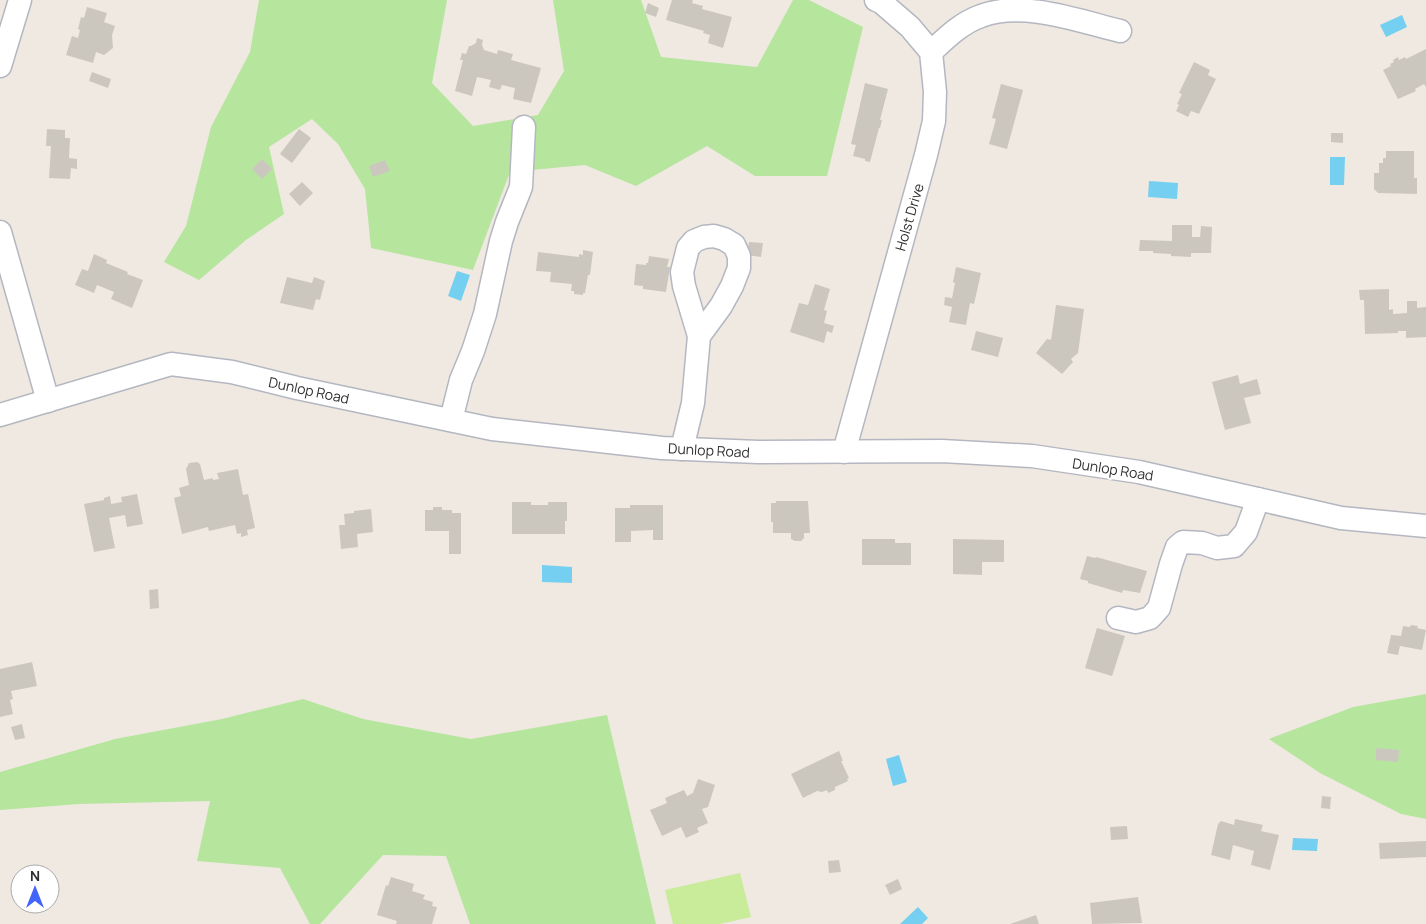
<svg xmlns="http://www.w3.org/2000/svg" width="1426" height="924" viewBox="0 0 1426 924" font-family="Manrope,sans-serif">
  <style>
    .green { fill: #b6e59e }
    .pitch { fill: #c9ec9a }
    .water { fill: #75cff0 }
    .building { fill: #cbc7bf }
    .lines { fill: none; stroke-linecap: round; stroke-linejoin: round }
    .minor-casing { stroke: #b4b7c1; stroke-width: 25 }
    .minor { stroke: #fff; stroke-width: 22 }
    .labels { text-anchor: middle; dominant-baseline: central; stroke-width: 4.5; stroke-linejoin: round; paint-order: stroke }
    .street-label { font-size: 14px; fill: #2e2e2e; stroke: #fff }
  </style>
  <rect width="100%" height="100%" fill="#efe9e1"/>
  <!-- green -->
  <g class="green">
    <polygon points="259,0 447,0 432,83 473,126 538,115 564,71 553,0 641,0 661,57 757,67 793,0 809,0 863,27 827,176 755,176 707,146 636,186 585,165 510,172 473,270 371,248 365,189 338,144 312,119 269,147 284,214 246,240 199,280 164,262 186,226 211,127 250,52"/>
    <polygon points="1426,694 1426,819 1401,814 1320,773 1269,739 1353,707"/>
    <polygon points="303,699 363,719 471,739 607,715 656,924 470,924 446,856 383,855 320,924 310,924 280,868 197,861 210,801 79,804 0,810 0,772 115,739 222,719"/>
  </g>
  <!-- pitch -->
  <polygon class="pitch" points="740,873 751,917 720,924 673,924 665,890"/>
  <!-- water -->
  <g class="water">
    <polygon points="1402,15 1407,27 1386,37 1380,25"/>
    <polygon points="1330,157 1345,157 1344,185 1330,185"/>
    <polygon points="1149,181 1178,183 1177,199 1148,197"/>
    <polygon points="457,271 470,275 461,301 448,296"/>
    <polygon points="542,565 572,567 572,583 542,582"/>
    <polygon points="899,755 907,782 893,786 886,759"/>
    <polygon points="1293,838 1318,839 1317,851 1292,850"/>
    <polygon points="918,907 928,918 922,924 900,924"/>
  </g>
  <!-- building -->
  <g class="building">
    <polygon points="672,0 693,0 692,3 703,6 702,9 732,17 723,48 708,43 710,35 703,33 704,31 666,20"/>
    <polygon points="648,3 659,8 656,17 645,13"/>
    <polygon points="87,7 107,13 104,22 115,26 112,35 113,48 104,55 96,52 93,63 66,55 72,36 78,38 80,30 78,29 81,17 84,18"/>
    <polygon points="477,38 483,40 482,45 484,50 497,54 498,50 513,54 511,60 541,68 531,103 513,99 515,88 502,85 500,90 489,87 491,80 477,77 472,96 455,91 463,60 460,60 462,53 466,54 469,46 471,46 476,43"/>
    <polygon points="1426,49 1426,87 1424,84 1415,89 1416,91 1398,99 1383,70 1391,66 1390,64 1394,62 1393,60 1398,57 1399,60 1405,57 1406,59"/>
    <polygon points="1194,62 1210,70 1208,75 1216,79 1199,114 1191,111 1188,117 1176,111 1179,105 1177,104 1182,94 1179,93"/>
    <polygon points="92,72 111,79 108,88 89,81"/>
    <polygon points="865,83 888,89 880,120 882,120 880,128 879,128 870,162 865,161 865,159 853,156 856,145 851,144"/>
    <polygon points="1001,84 1023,90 1007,149 989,144 996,119 992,118"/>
    <polygon points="47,129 65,130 65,138 70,138 69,158 77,159 77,169 71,168 70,179 49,178 51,146 46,146"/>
    <polygon points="299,129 311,138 292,163 280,154"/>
    <polygon points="1331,133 1343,133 1343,143 1331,142"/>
    <polygon points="1386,151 1414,151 1414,178 1417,178 1417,194 1378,193 1374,189 1374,173 1379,173 1379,163 1383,163 1383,158 1386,158"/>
    <polygon points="262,159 272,169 262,179 252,169"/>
    <polygon points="385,160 390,171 373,177 369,166"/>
    <polygon points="302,182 313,193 300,206 289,194"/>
    <polygon points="1172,225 1192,225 1192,237 1200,237 1201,226 1212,227 1211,253 1191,253 1191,257 1171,256 1171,254 1153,253 1153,251 1139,251 1140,240 1172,241"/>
    <polygon points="749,242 763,243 761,257 747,255"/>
    <polygon points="583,250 593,252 590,275 588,275 585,293 583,293 583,295 574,294 574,291 571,291 572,284 550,282 551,272 536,271 538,252 579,257 579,254 583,255"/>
    <polygon points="94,254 107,260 106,263 128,272 127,274 143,280 132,308 111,299 114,292 97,285 94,293 75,285 82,269 88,271"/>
    <polygon points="649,256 669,259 667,267 670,267 666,292 643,289 643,286 634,285 636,264 646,265 646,263 648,263"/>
    <polygon points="956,267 981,273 974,304 970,303 966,325 949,322 952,307 944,305 945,297 952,298 955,283 953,282"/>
    <polygon points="287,277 312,283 314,277 325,281 320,300 316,299 313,310 280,303"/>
    <polygon points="815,284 830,289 824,310 827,311 824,323 834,326 832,333 827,331 824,343 790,332 799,303 808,305"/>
    <polygon points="1389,289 1389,310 1393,309 1393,314 1407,313 1407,301 1417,301 1417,308 1426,307 1426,337 1406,338 1406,331 1398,331 1398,333 1365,334 1364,300 1360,300 1359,290"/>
    <polygon points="1056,305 1084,309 1078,353 1071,359 1073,362 1062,374 1036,353 1047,339 1051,340"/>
    <polygon points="976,331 1003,338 998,357 971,350"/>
    <polygon points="1238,375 1240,384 1257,379 1261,394 1244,398 1251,423 1225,430 1212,382"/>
    <polygon points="197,462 200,464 204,480 213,478 213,480 219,479 217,473 238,469 243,495 248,494 255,528 247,530 248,535 241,537 241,533 237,534 235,525 209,531 208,527 182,534 174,498 181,496 179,488 189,485 186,469 189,463"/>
    <polygon points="137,494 143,524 127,527 125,515 109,518 115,548 94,552 84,504 104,500 104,498 110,496 111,504 122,502 121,497"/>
    <polygon points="776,501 808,501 810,533 804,533 804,538 801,541 795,541 791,539 791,533 773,533 773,522 771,522 771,503 776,503"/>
    <polygon points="512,502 531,502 531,505 548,505 548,502 567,502 567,521 565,521 565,534 512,534"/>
    <polygon points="630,505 663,505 663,540 653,540 653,530 631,531 631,542 615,542 615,508 630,508"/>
    <polygon points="433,507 442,507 442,510 452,510 452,513 461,513 461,554 449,554 449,531 425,531 425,510 433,510"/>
    <polygon points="371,509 373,532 357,534 358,547 341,549 339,525 345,525 344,514 354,513 354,511"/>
    <polygon points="862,539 895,539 895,543 911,543 911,565 862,565"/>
    <polygon points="953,539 1004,540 1004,562 982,562 982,575 953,574"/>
    <polygon points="1087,556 1095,558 1096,557 1147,571 1140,593 1123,590 1122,593 1088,583 1088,581 1080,579"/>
    <polygon points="158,589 159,608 150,609 149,590"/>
    <polygon points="1411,625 1418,626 1417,628 1426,630 1422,650 1400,646 1398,655 1387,653 1391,635 1401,636 1403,626 1410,627"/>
    <polygon points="1097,628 1125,636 1112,676 1085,668"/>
    <polygon points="32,662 37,686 11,691 13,699 10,700 13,714 0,717 0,669"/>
    <polygon points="22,724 25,738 15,740 11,727"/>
    <polygon points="1376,748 1399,750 1398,762 1376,760"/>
    <polygon points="839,751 843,761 841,761 849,778 847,779 848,781 835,787 835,790 828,793 827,790 822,792 817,791 803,798 791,774"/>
    <polygon points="698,779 715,785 708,807 702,809 708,823 697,828 699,832 686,838 681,827 662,836 650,810 667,803 665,798 684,790 687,796 693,793"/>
    <polygon points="1322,796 1331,797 1330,809 1321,808"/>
    <polygon points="1235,819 1263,825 1261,831 1279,835 1270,870 1251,865 1254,851 1233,845 1230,860 1211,855 1218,824 1221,821 1234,825"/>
    <polygon points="1127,826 1128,839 1111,840 1110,827"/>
    <polygon points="1426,841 1426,857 1380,859 1379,843"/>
    <polygon points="839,860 841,872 829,873 828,861"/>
    <polygon points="391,877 414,884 412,891 425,895 423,899 433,902 432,906 437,907 432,924 396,924 397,921 377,915 386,885 388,886"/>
    <polygon points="898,879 902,889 890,895 885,885"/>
    <polygon points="1138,897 1142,923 1092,924 1090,903"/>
    <polygon points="1036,915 1039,924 1010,924"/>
  </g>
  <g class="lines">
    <defs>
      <g id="minor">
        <path d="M931,52C946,38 961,23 981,16C1022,0 1079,21 1120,31"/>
        <polyline points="0,66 20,0"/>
        <polyline points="0,232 48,401"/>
        <polyline points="0,415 171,364 232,372 297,388 492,429 662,448 758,452 942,451 1032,456 1139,472 1341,518 1426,526"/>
        <polyline points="451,420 461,380 473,351 485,314 501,241 507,222 521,187 524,127"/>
        <polyline points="682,449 693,403 699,336 684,286 682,272 688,248 694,241 704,237 714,236 724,239 734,245 739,256 739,268 732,286 721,306 699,336"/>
        <polyline points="844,452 926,155 934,121 935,92 931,52 910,27 881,2 876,0"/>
        <polyline points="1118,618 1136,622 1150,618 1159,608 1171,564 1177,547 1183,542 1202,543 1217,548 1234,546 1246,532 1258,499"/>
      </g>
    </defs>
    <!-- minor casing -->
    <use href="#minor" class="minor-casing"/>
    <!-- minor -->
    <use href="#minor" class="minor"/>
  </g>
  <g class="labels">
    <!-- street labels -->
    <g class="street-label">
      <text transform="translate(909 217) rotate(-74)">Holst Drive</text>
      <text transform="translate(309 390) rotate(12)">Dunlop Road</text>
      <text transform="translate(709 450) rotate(3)">Dunlop Road</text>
      <text transform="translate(1113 469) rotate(9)">Dunlop Road</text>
    </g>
  </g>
  <!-- north arrow -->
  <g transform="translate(35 889)"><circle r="24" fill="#ffffff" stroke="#ababab"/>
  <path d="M0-4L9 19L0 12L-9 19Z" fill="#4264fb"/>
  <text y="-8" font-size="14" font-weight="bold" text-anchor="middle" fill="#2e2e2e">N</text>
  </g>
</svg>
